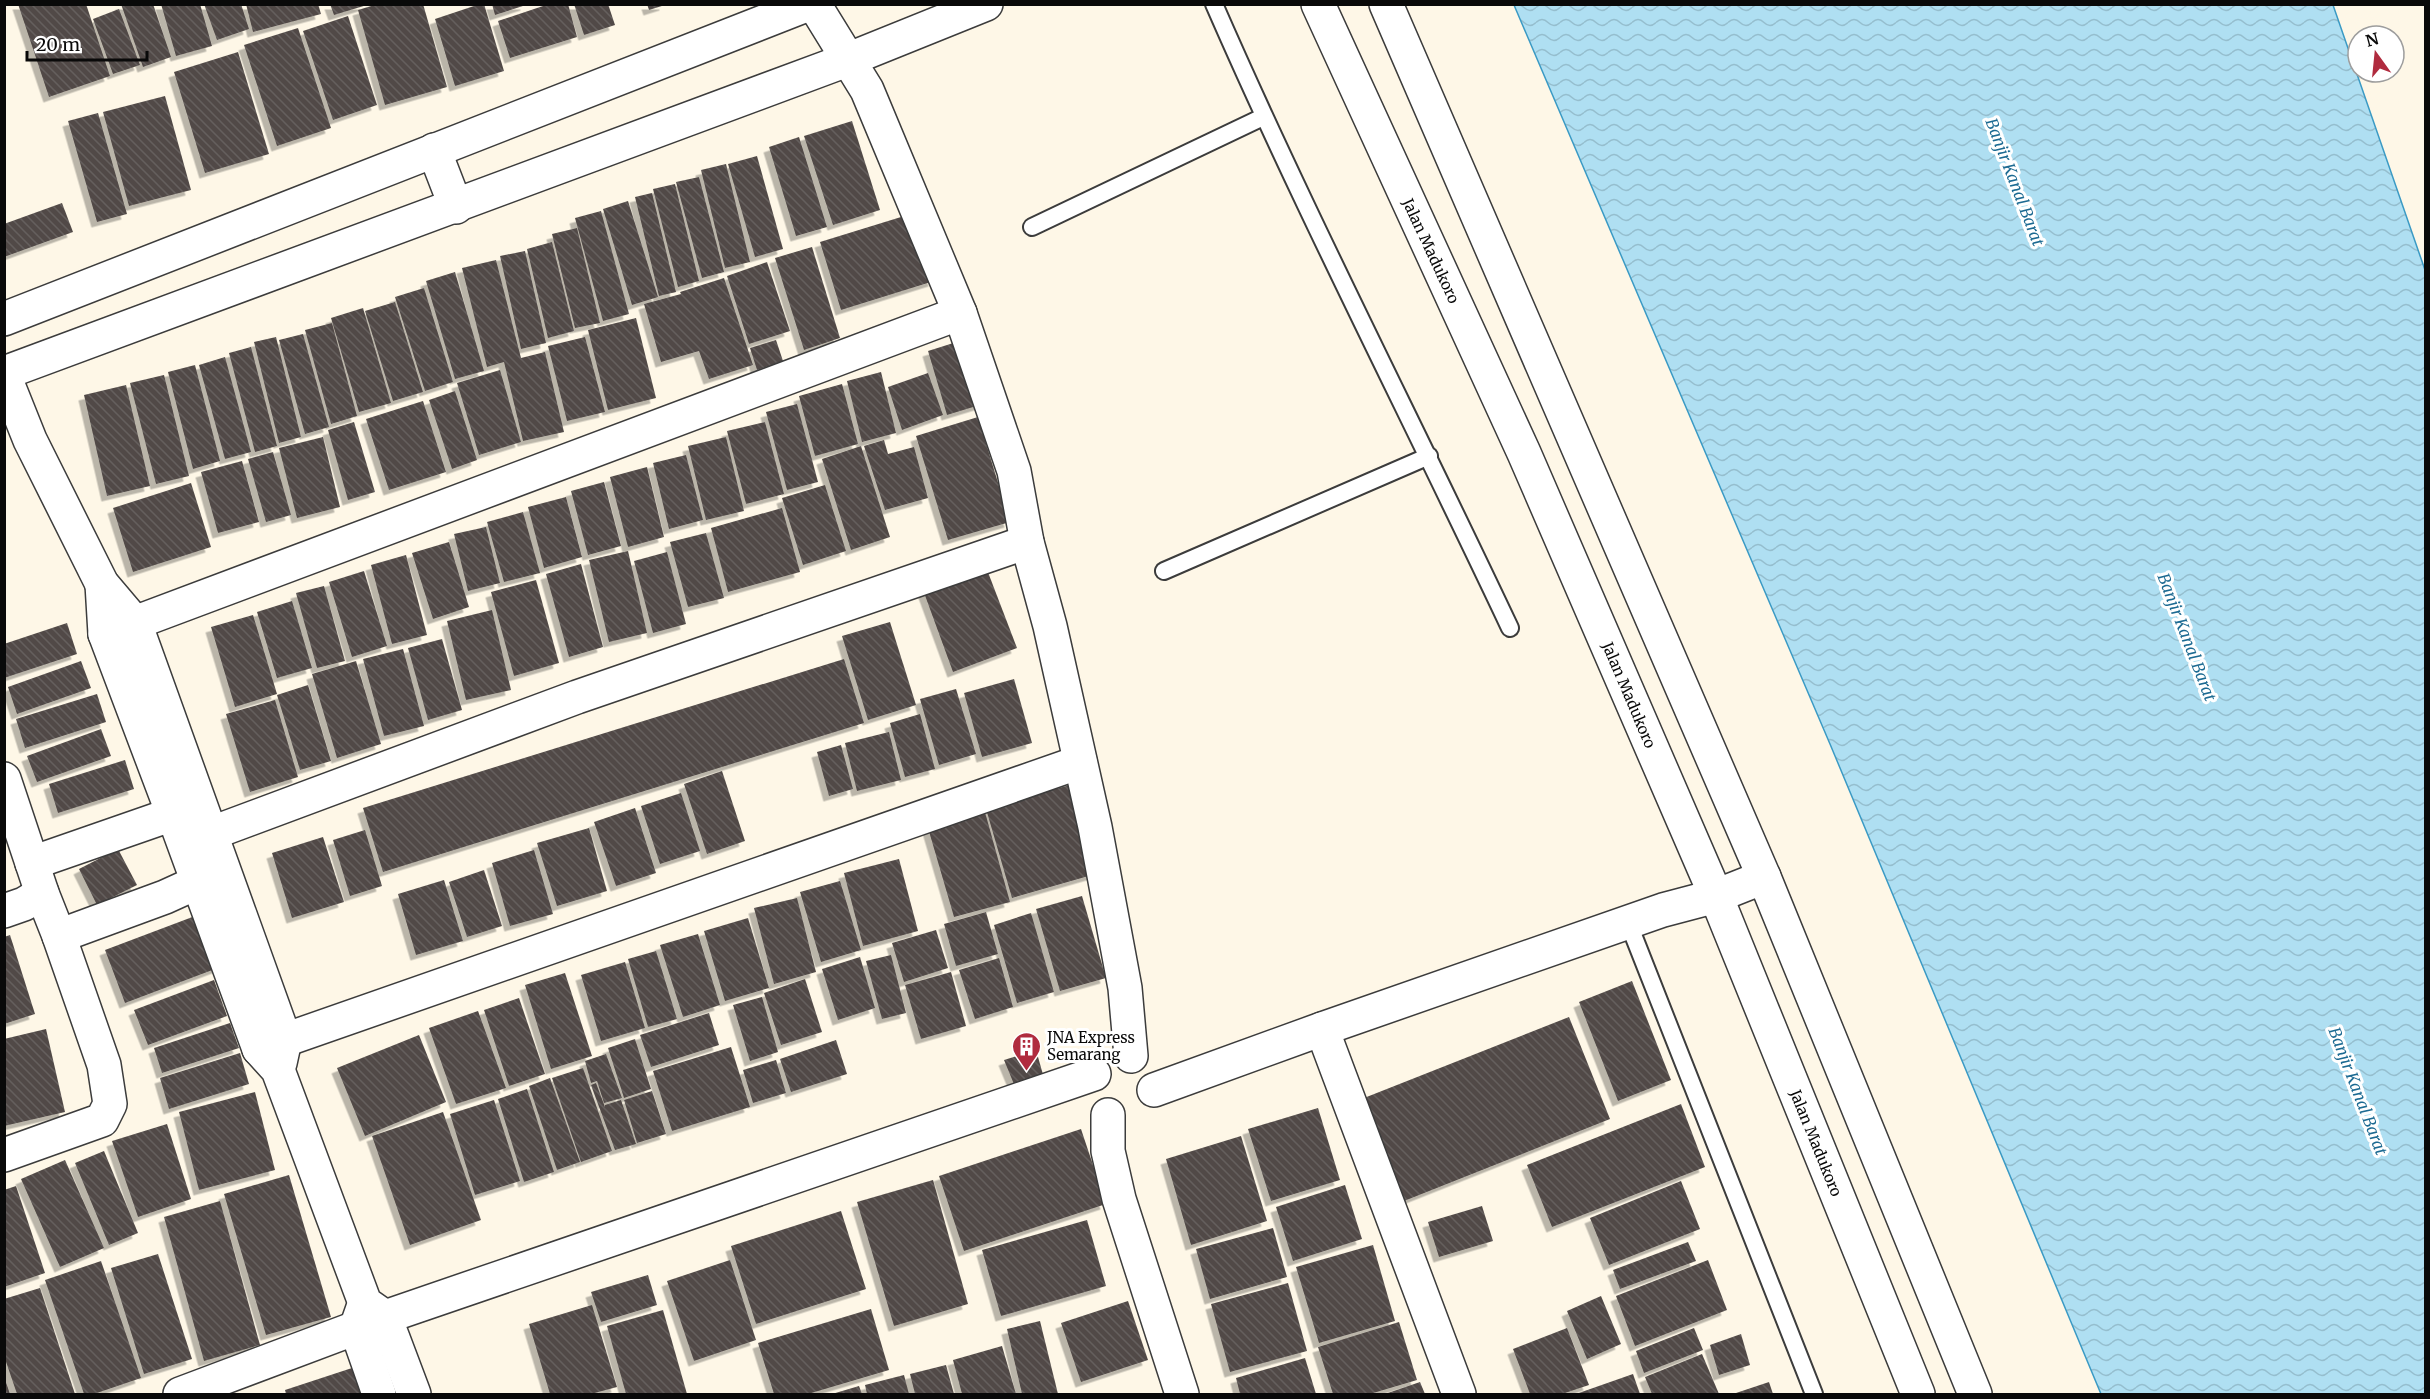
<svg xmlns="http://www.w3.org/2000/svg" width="2430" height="1399" viewBox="0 0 2430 1399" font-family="Merriweather,serif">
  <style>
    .water { fill: url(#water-waves); stroke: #3b9ac4; stroke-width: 1.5 }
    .building { fill: url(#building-back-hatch); filter: url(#shadow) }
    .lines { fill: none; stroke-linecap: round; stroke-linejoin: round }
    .service-casing { stroke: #3c3c3c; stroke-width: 20 }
    .minor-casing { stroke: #3c3c3c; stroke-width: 36 }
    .tertiary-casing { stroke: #3c3c3c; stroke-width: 36 }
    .service { stroke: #fff; stroke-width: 16 }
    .minor { stroke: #fff; stroke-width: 33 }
    .tertiary { stroke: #fff; stroke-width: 33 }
    .labels { text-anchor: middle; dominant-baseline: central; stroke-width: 6; stroke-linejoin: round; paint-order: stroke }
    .street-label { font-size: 15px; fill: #090909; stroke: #fff }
    .poi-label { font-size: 15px; fill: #090909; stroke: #fff; text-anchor: start }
    .water-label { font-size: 16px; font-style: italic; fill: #1c6a92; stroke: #fff }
  </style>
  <defs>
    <pattern id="water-waves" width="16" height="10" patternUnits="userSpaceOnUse" patternTransform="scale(1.5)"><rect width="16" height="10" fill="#afdff2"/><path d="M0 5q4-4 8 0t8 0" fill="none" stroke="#95bece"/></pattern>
    <pattern id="building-back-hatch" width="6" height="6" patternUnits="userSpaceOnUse" patternTransform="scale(1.5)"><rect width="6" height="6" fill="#514a47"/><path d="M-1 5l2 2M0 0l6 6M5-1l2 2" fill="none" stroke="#655f5d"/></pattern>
    <filter id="shadow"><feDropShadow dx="-5.5" dy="5.5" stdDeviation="0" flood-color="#0004"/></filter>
  </defs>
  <rect width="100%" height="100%" fill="#fef7e7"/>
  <!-- water -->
  <polygon class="water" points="1514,5 2333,5 2425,270 2425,1394 2101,1394 1830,744"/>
  <!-- building -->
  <g class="building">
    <polygon points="18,4 86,4 110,76 49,97"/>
    <polygon points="121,4 153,4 171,57 143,67"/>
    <polygon points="161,4 200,4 212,46 176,56"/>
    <polygon points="204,4 241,4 249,29 217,40"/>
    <polygon points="246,4 318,4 321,14 253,32"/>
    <polygon points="330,4 367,4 367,5 334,15"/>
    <polygon points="378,4 423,4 447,87 385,105 358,10"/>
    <polygon points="480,4 484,4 504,71 455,86 435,19"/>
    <polygon points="492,4 526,4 526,5 495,15"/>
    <polygon points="549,4 568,4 577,37 510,58 498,21"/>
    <polygon points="574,4 608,4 615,25 584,35"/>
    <polygon points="647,4 665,4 665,5 649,10"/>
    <polygon points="119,9 140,65 113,74 93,19"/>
    <polygon points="348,16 377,105 333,120 303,31"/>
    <polygon points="298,28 331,128 277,146 244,45"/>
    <polygon points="238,52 269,154 205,173 174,72"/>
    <polygon points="165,96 191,190 129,206 103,112"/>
    <polygon points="98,113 127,214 97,222 68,121"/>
    <polygon points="852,121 880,210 833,225 804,136"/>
    <polygon points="799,137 827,227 796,236 769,147"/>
    <polygon points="757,156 783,249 755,257 728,164"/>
    <polygon points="726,164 750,262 725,268 701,170"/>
    <polygon points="699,177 724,272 702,278 676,182"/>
    <polygon points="675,184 699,281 678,287 653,189"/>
    <polygon points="652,193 676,292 659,296 635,197"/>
    <polygon points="628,201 658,297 632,305 603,209"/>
    <polygon points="62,203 73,232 4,257 4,224"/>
    <polygon points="601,211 629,314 603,321 575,218"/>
    <polygon points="914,213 934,281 841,310 820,242"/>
    <polygon points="577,228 600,323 575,328 552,234"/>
    <polygon points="552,242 574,331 548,338 527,249"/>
    <polygon points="812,247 840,338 804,350 775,258"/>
    <polygon points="525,251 546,343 521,349 500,256"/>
    <polygon points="496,260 521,358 545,352 564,432 523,441 504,362 487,367 462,268"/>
    <polygon points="767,262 790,331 749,344 727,276"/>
    <polygon points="455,272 484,371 455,379 426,281"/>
    <polygon points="724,278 753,365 709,379 699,351 661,362 644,304 681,294 680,292"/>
    <polygon points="424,288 453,382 425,391 395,297"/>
    <polygon points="395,302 423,392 393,401 365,311"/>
    <polygon points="363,308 391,403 359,412 331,318"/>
    <polygon points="636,318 656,398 608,410 588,330"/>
    <polygon points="332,323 357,416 331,424 305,330"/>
    <polygon points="303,334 329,427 305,434 279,340"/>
    <polygon points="276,337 301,437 279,443 254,342"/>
    <polygon points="585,337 605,412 567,421 548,346"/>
    <polygon points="776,340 783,361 757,370 750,348"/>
    <polygon points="963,340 983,404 947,415 928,351"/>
    <polygon points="251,347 277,446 255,452 229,353"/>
    <polygon points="225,357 251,452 225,459 199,365"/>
    <polygon points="195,365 220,461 193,469 168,372"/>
    <polygon points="500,370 521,442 479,455 457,383"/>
    <polygon points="881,372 896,433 862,442 847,381"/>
    <polygon points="928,373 943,415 902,430 888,387"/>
    <polygon points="164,375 189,476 156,484 130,383"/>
    <polygon points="842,384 858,444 815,456 799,396"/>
    <polygon points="126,385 150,486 107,496 84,395"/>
    <polygon points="455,391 477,460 452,469 429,400"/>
    <polygon points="423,401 446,472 389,490 366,419"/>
    <polygon points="797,404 818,482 787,490 766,412"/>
    <polygon points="978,417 1010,522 948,540 916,436"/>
    <polygon points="354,422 375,492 348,500 328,430"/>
    <polygon points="765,422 784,494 746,504 727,431"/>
    <polygon points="323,437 340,507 297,518 279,448"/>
    <polygon points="726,437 744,511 706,520 688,446"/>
    <polygon points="884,440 888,454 914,447 928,498 885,510 864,446"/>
    <polygon points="861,446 890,537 851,550 822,459"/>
    <polygon points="273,452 291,515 266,522 248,459"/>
    <polygon points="686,455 703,520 669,529 653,463"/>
    <polygon points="242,461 259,522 218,533 201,472"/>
    <polygon points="647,467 664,537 628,547 610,477"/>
    <polygon points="604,482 621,546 588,555 571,491"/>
    <polygon points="191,483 211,547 133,572 113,508"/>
    <polygon points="825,485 846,551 803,565 782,498"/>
    <polygon points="566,497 582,557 544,568 528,507"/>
    <polygon points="782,508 800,572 728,592 711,528"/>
    <polygon points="523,512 540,573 504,582 487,522"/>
    <polygon points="486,527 500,583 468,591 454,534"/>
    <polygon points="706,533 724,598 688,607 670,542"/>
    <polygon points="449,542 469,607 433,619 412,553"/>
    <polygon points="628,551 647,633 609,642 589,560"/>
    <polygon points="667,552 686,624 653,633 634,561"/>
    <polygon points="406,555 427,635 392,644 371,565"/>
    <polygon points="581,564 603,647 569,657 546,574"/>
    <polygon points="986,567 1017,648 953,672 923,590"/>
    <polygon points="364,571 387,646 352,657 329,582"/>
    <polygon points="536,580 559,663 514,676 491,592"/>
    <polygon points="324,586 345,661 317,668 296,593"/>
    <polygon points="292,601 312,668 277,678 257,612"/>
    <polygon points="492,610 511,690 466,700 447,621"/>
    <polygon points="253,615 277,694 235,707 211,627"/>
    <polygon points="890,622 916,705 868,720 842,636"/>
    <polygon points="67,623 77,654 4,678 4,644"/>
    <polygon points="442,639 462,710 428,720 408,648"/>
    <polygon points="403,649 424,726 384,736 363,659"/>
    <polygon points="844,659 864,723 383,872 363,808"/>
    <polygon points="81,661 91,688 17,714 8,687"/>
    <polygon points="356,661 381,744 337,758 312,674"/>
    <polygon points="1014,679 1032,743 982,757 964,693"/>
    <polygon points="308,685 331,761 300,770 277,695"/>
    <polygon points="956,689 976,754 939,765 920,699"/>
    <polygon points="97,694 106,722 25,748 16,719"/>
    <polygon points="275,700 298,777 250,792 226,714"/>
    <polygon points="920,714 935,769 905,777 890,723"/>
    <polygon points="101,729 111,756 37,782 27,756"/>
    <polygon points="889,732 901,780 857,791 845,743"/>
    <polygon points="841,745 853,789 829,796 817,752"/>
    <polygon points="125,760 134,789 58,813 49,784"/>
    <polygon points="722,771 745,841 707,854 684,784"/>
    <polygon points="1073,784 1099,873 1012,898 986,809"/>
    <polygon points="681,793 700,851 660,864 641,806"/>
    <polygon points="635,808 656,873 616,886 594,822"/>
    <polygon points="985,812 1010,902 954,917 928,828"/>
    <polygon points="589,828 607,891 557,906 537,843"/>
    <polygon points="365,830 382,886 350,896 333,840"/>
    <polygon points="323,837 344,902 292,918 272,853"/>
    <polygon points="118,849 137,885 97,905 79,869"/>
    <polygon points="534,850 553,914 510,926 492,863"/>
    <polygon points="899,859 918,931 863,946 844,873"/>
    <polygon points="484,870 502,926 467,937 449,882"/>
    <polygon points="444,880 463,941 416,955 398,894"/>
    <polygon points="840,881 861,950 821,962 800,892"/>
    <polygon points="1082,896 1106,978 1060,991 1036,909"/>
    <polygon points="797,898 816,972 774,984 754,908"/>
    <polygon points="986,912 998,954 956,966 944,924"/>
    <polygon points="203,913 223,966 125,1003 105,950"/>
    <polygon points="1031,913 1054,992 1017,1003 994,925"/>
    <polygon points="748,918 769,988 725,1001 704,931"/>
    <polygon points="936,930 948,968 904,982 892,943"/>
    <polygon points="698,934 720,1005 683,1017 660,945"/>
    <polygon points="10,935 35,1014 4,1024 4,937"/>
    <polygon points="656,951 677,1019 648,1027 628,959"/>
    <polygon points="891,955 906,1013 882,1019 866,961"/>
    <polygon points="860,957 875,1008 838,1020 822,969"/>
    <polygon points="999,958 1013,1007 975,1019 959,970"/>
    <polygon points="625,962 645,1028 601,1041 581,975"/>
    <polygon points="951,972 966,1026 921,1039 905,985"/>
    <polygon points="565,973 592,1056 551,1069 525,985"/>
    <polygon points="805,979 822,1032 781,1045 764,993"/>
    <polygon points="214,980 227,1016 148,1045 134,1010"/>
    <polygon points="1632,981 1671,1080 1618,1101 1579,1002"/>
    <polygon points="762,997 778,1052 750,1061 733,1005"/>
    <polygon points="519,998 545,1074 509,1086 484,1010"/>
    <polygon points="478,1011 506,1088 456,1104 429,1028"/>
    <polygon points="709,1013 719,1045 651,1067 640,1035"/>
    <polygon points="1569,1017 1610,1119 1399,1203 1359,1100"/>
    <polygon points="230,1023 239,1048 162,1073 154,1048"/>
    <polygon points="46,1029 65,1112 4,1126 4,1039"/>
    <polygon points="419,1035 446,1102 365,1136 337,1068"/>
    <polygon points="635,1039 651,1089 624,1098 608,1048"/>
    <polygon points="836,1040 847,1074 791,1092 780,1059"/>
    <polygon points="731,1047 750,1107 672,1131 653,1071"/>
    <polygon points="1036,1050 1046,1085 1018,1094 1004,1060"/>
    <polygon points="240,1053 249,1084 169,1109 160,1078"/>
    <polygon points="606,1054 622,1098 604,1103 597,1081 591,1083 585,1061"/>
    <polygon points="776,1060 786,1093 753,1103 743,1070"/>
    <polygon points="583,1068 612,1151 581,1162 552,1078"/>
    <polygon points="550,1078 580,1162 557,1170 529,1086"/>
    <polygon points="596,1083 605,1107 605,1105 621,1100 636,1144 615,1150 591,1085"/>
    <polygon points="527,1089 554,1172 524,1182 498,1099"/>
    <polygon points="652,1091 666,1134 637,1143 624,1100"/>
    <polygon points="255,1092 275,1170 199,1190 179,1112"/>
    <polygon points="494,1100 520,1181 475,1195 450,1114"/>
    <polygon points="1681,1104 1705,1167 1552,1227 1527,1165"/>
    <polygon points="1318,1108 1340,1180 1271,1201 1248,1129"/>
    <polygon points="443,1112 481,1220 410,1245 372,1136"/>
    <polygon points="167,1124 191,1199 138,1217 112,1141"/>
    <polygon points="1081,1129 1106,1204 964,1251 939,1176"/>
    <polygon points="1241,1136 1267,1221 1191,1245 1166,1159"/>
    <polygon points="104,1151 138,1233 109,1245 75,1163"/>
    <polygon points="65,1160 104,1248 60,1267 21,1179"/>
    <polygon points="289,1175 331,1317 266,1335 224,1194"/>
    <polygon points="933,1180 968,1304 894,1326 857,1202"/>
    <polygon points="1681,1181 1700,1229 1609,1265 1590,1218"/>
    <polygon points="1345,1185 1362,1239 1293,1261 1276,1207"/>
    <polygon points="16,1186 45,1273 4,1287 4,1190"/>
    <polygon points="220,1201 260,1345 204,1361 164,1217"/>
    <polygon points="1482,1206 1493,1241 1439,1257 1428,1222"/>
    <polygon points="841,1211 866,1289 756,1324 731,1246"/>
    <polygon points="1087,1220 1106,1286 1001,1316 982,1250"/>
    <polygon points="1273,1228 1287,1277 1210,1299 1196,1249"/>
    <polygon points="1688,1242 1696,1261 1620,1289 1613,1270"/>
    <polygon points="1373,1245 1395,1321 1319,1343 1296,1267"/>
    <polygon points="158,1254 192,1359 144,1374 111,1268"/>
    <polygon points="730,1260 756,1340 694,1361 667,1281"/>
    <polygon points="1708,1260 1727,1310 1635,1346 1616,1296"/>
    <polygon points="101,1261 141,1378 94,1394 84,1394 45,1280"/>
    <polygon points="648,1275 657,1305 601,1322 591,1292"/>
    <polygon points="1288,1283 1307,1351 1230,1372 1211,1304"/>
    <polygon points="40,1288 75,1394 17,1394 4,1356 4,1299"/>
    <polygon points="1601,1296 1621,1344 1587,1359 1567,1311"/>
    <polygon points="1128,1301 1148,1360 1081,1382 1061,1323"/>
    <polygon points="592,1305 617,1387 591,1394 550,1394 529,1324"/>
    <polygon points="871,1309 889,1370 808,1394 774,1394 758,1343"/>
    <polygon points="663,1310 687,1394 626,1394 607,1326"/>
    <polygon points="1040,1321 1058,1394 1022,1394 1007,1329"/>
    <polygon points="1399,1322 1417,1380 1370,1394 1333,1394 1318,1347"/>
    <polygon points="1567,1328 1589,1385 1562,1394 1530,1394 1513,1349"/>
    <polygon points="1694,1328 1703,1350 1644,1373 1636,1351"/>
    <polygon points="1741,1334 1750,1365 1719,1375 1710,1345"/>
    <polygon points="1002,1346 1016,1394 962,1394 953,1360"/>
    <polygon points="1702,1354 1719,1394 1652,1394 1645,1377"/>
    <polygon points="1305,1358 1316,1394 1240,1394 1236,1378"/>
    <polygon points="946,1365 954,1394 915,1394 910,1374"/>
    <polygon points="352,1368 361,1394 286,1394 285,1390"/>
    <polygon points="1633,1374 1640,1394 1576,1394"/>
    <polygon points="904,1375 909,1394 867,1394 865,1385"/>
    <polygon points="5,1379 10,1394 4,1394"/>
    <polygon points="1420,1382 1425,1394 1385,1394"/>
    <polygon points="1769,1382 1773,1394 1733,1394"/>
    <polygon points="859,1386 862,1394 832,1394"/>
  </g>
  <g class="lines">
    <defs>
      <g id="service">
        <path d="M1214,4C1306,215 1412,420 1510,628"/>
        <polyline points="1032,227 1263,117"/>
        <polyline points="1164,571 1429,456"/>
        <polyline points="1628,922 1814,1394"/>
      </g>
      <g id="minor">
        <polyline points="814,4 867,90 960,313 1014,471 1027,542 1050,626 1095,827 1125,988 1131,1056"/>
        <polyline points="434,150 456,207"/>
        <polyline points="4,319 809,4"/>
        <polyline points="4,373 847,60 986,4"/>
        <polyline points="4,375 30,440 102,584 135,623 285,1040 280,1063"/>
        <polyline points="102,584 105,634 173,814 259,1049 278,1070 365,1303 385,1317 414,1394"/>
        <polyline points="105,634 960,313"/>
        <polyline points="4,779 42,893 59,936 104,1065 110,1104 102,1120 4,1155"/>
        <polyline points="212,833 577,697 1027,542"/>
        <polyline points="32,863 173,814"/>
        <polyline points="4,911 24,904 42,893"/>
        <polyline points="59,936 165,897 198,882"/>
        <polyline points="1322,1029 1459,1394"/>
        <polyline points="259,1049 1080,762"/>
        <polyline points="1154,1090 1322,1029 1663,910 1716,896 1764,877"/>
        <polyline points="1108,1115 1108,1151 1119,1199 1182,1394"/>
        <polyline points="363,1308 356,1328 379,1394"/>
        <polyline points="180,1394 385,1317 1094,1074"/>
      </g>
      <g id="tertiary">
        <polyline points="1318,4 1524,453 1716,896 1918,1394"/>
        <polyline points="1386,4 1764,877 1975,1394"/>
      </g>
    </defs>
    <!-- service casing -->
    <use href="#service" class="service-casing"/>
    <!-- minor casing -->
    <use href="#minor" class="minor-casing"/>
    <!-- tertiary casing -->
    <use href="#tertiary" class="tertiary-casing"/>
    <!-- service -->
    <use href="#service" class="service"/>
    <!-- minor -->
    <use href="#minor" class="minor"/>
    <!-- tertiary -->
    <use href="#tertiary" class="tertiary"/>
  </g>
  <!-- icons -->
  <defs>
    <symbol id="building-pin" viewBox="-11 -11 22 30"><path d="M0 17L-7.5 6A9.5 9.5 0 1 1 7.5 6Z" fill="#b02b3e" stroke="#fff"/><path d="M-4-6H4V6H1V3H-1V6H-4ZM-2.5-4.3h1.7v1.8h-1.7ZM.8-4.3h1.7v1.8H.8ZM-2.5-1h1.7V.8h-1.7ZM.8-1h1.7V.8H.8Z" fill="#fff"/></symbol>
  </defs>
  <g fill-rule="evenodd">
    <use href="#building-pin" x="1010" y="1030" width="33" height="45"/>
  </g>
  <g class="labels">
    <!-- street labels -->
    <g class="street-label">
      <text transform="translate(1431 251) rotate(65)">Jalan Madukoro</text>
      <text transform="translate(1629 695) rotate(67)">Jalan Madukoro</text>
      <text transform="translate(1816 1143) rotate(68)">Jalan Madukoro</text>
    </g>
    <!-- poi labels -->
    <g class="poi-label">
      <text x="1047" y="1037">JNA Express<tspan x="1047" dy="17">Semarang</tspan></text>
    </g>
    <!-- water labels -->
    <g class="water-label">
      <text transform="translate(2015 182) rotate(69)">Banjir Kanal Barat</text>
      <text transform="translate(2187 637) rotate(69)">Banjir Kanal Barat</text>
      <text transform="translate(2358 1091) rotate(69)">Banjir Kanal Barat</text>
    </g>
  </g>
  <!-- border -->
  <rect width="2430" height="1399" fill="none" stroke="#090909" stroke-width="12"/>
  <!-- north arrow -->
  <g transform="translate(2376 54) rotate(345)"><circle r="28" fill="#ffffff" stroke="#9d9d9d" stroke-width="1.5"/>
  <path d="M0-4.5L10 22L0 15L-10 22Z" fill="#b02b3e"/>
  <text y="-9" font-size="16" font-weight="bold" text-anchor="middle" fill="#090909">N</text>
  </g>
  <!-- scale -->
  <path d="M27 51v9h120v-9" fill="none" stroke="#090909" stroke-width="3"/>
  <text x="36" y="51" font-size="18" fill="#090909" stroke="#ffffff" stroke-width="4.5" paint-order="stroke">20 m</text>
</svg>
